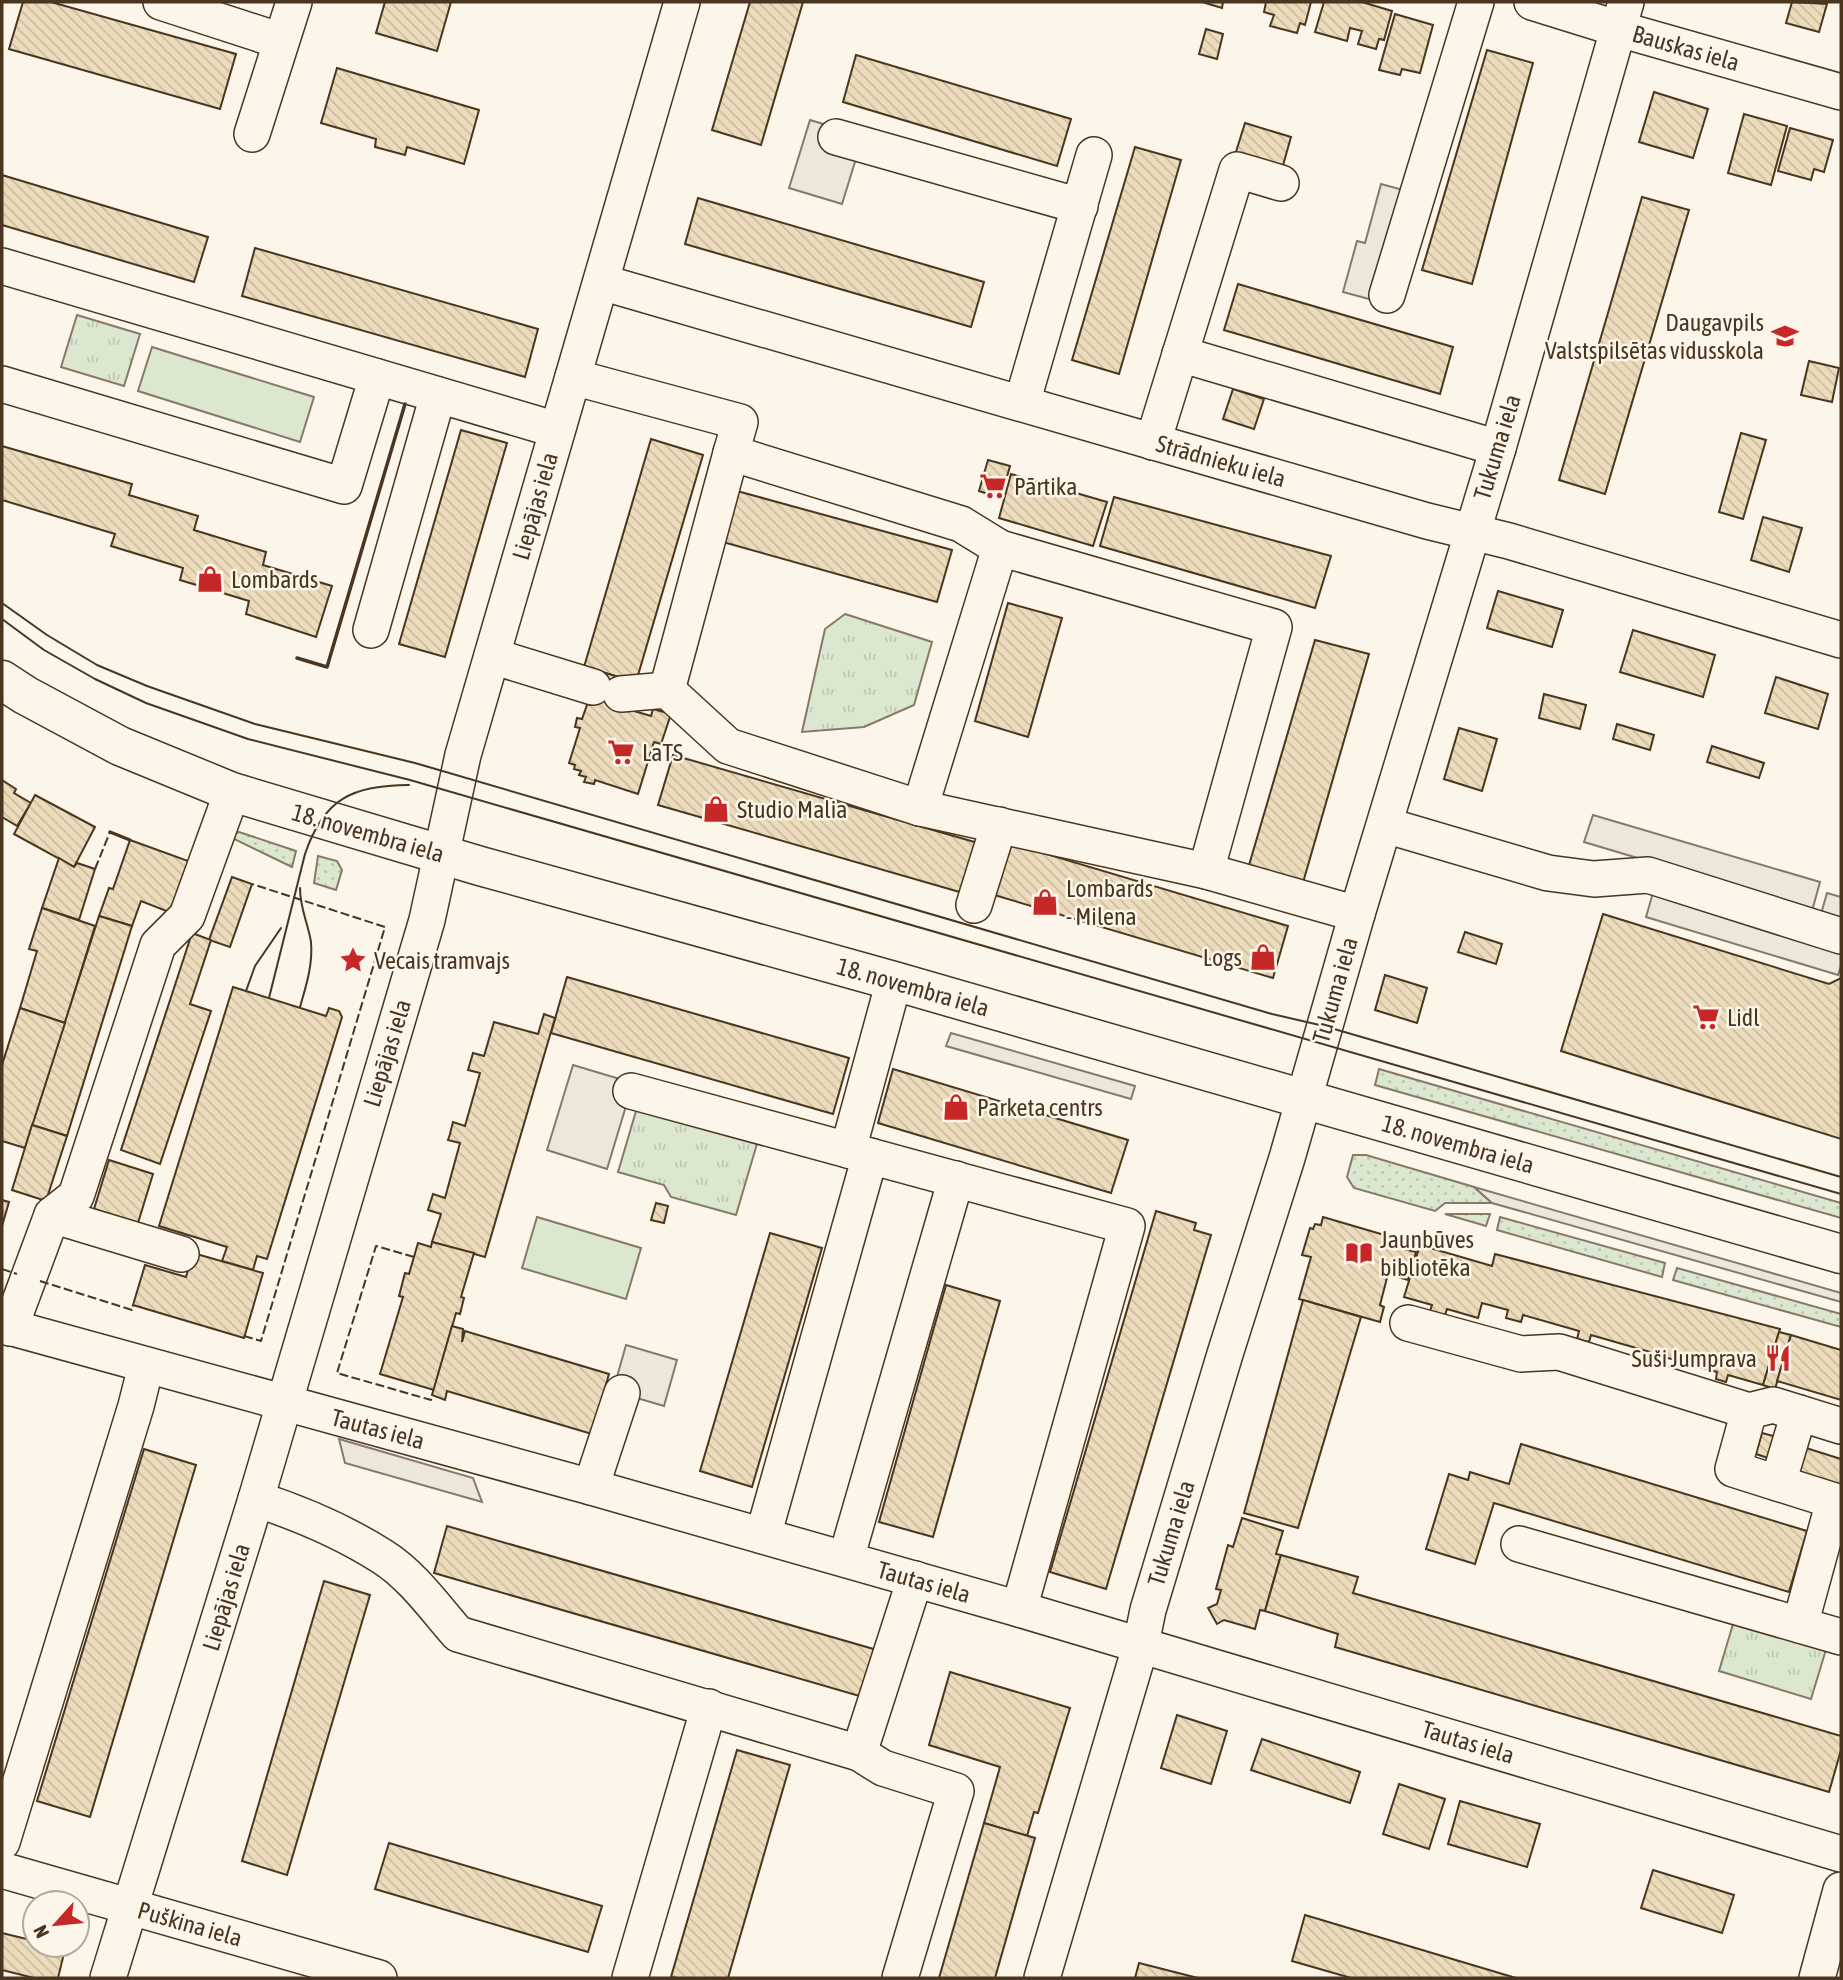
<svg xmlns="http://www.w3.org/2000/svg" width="1843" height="1980" viewBox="0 0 1843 1980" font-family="'Asap Condensed',sans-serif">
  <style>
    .grass { fill: url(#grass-dots); stroke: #887966; stroke-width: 2 }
    .park { fill: url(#park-tufts); stroke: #887966; stroke-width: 2 }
    .pitch { fill: #dce7d0; stroke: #887966; stroke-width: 2 }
    .parking { fill: #ede7d9; stroke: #887966; stroke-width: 2 }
    .building { fill: url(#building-back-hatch); stroke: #4a3520; stroke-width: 2 }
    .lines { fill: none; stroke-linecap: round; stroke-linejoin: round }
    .minor-casing { stroke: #4a3520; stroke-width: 38 }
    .major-casing { stroke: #4a3520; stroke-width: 41 }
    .minor { stroke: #fbf6e9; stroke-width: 35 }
    .major { stroke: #fbf6e9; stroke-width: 38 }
    .tram { stroke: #4a3520; stroke-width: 2 }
    .fence { stroke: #4a3520; stroke-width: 2; stroke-dasharray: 9 3.5; stroke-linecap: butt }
    .wall { stroke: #4a3520; stroke-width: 3.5 }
    .labels { text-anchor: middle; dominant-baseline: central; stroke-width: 5; stroke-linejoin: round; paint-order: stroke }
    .street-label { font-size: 24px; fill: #4a3520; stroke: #fbf6e9 }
    .poi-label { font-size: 24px; fill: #4a3520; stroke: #fbf6e9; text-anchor: start }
  </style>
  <defs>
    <pattern id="grass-dots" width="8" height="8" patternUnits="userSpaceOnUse" patternTransform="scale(1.75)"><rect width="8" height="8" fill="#dce7d0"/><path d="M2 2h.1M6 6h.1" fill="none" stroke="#bec7b2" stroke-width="1.8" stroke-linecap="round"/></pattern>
    <pattern id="park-tufts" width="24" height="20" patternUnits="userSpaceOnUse" patternTransform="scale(1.75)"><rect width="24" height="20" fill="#dce7d0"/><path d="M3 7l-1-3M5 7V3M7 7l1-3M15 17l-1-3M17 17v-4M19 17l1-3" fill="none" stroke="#bec7b2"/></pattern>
    <pattern id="building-back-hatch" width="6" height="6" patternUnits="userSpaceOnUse" patternTransform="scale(1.75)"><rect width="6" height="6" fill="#ecdcbc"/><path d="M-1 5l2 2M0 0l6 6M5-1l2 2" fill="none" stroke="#ccbda1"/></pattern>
  </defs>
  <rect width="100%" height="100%" fill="#fbf6e9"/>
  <!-- grass -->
  <g class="grass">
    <polygon points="239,832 296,851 292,867 228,836"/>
    <polygon points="318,856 337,861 342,870 336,890 314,883"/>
    <polygon points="1379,1069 1841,1203 1841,1218 1375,1085"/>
    <polygon points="1353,1155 1366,1155 1474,1187 1492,1203 1445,1203 1435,1211 1354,1188 1347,1177"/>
    <polygon points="1445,1214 1490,1214 1486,1226"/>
    <polygon points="1500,1217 1665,1263 1662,1277 1497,1230"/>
    <polygon points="1677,1268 1841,1314 1841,1327 1673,1280"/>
  </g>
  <!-- park -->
  <g class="park">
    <polygon points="77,315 140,334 124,386 61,367"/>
    <polygon points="845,614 932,642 914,705 864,727 802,732 825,629"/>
    <polygon points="639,1101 759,1137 736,1215 671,1197 664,1185 618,1172"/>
    <polygon points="1736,1614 1828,1643 1811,1699 1719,1671"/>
  </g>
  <!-- pitch -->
  <g class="pitch">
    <polygon points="152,347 314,397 300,442 138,391"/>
    <polygon points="537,1217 641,1248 626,1299 522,1268"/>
  </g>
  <!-- parking -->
  <g class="parking">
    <polygon points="810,120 863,136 842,204 789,188"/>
    <polygon points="1381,184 1425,196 1395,306 1343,292 1357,241 1365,243"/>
    <polygon points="1593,815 1820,882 1812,911 1821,914 1827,893 1841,897 1841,966 1838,975 1646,917 1661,865 1584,842"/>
    <polygon points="951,1033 1135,1086 1131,1099 946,1046"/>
    <polygon points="573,1065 633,1083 607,1169 547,1150"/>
    <polygon points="1474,1187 1841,1293 1841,1302 1492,1203"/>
    <polygon points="626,1345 677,1360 664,1406 613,1391"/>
    <polygon points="339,1439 473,1478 482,1502 345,1463"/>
  </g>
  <!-- building -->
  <g class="building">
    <polygon points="23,2 51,2 236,54 220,109 9,49"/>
    <polygon points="385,2 451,2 437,51 376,33"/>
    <polygon points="750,2 803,2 761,145 712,130"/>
    <polygon points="1202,2 1223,2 1222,8"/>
    <polygon points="1266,2 1311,2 1305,25 1300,23 1297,33 1270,26 1274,15 1264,12"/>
    <polygon points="1324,2 1362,2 1392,11 1384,40 1379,39 1376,49 1358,44 1362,31 1350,28 1347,41 1315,32"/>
    <polygon points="1792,2 1827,4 1819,32 1786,23"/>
    <polygon points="1395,14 1433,25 1420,73 1402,69 1400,75 1379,70"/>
    <polygon points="1206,29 1223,34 1217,59 1199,54"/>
    <polygon points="1487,50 1533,63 1472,284 1422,270"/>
    <polygon points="856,55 1071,119 1057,166 843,102"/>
    <polygon points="337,68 479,110 464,164 407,147 405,155 375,147 376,139 321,123"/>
    <polygon points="1654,92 1708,109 1693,158 1639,142"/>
    <polygon points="1744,114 1787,126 1771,185 1728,173"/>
    <polygon points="1245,123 1291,137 1282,169 1235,155"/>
    <polygon points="1790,128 1833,140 1824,172 1814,169 1811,180 1778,171"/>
    <polygon points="1135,147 1181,160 1119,374 1072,360"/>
    <polygon points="2,175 208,237 194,282 2,225"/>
    <polygon points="1642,197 1689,210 1605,494 1559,480"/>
    <polygon points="698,198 984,282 971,327 685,244"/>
    <polygon points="255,248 538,329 525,377 242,296"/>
    <polygon points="1238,284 1453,347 1440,394 1224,330"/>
    <polygon points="1809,361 1839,368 1832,402 1801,395"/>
    <polygon points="1233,389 1264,399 1254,429 1223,419"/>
    <polygon points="461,430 507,443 445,657 399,644"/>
    <polygon points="1741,433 1766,440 1743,519 1719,512"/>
    <polygon points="651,439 703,455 636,682 584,667"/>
    <polygon points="2,446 132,484 129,495 198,516 194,530 266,552 263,565 332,586 316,637 246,614 249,601 180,580 183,568 111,546 115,534 2,500"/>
    <polygon points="988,460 1010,466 1001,498 979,491"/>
    <polygon points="1011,474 1107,502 1093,546 999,518"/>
    <polygon points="737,491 952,550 937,602 723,542"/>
    <polygon points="1114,497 1331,556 1315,608 1100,546"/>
    <polygon points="1763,517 1802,528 1789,572 1751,560"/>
    <polygon points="1498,591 1563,610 1552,647 1487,628"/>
    <polygon points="1008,603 1062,618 1028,737 975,721"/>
    <polygon points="1633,630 1715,655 1703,697 1620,672"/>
    <polygon points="1315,640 1369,654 1302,886 1247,872"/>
    <polygon points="599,671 625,679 617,706 651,716 653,709 671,714 661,744 654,742 638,794 595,780 594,784 584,782 586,777 579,775 581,771 574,769 575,765 569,763 580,728 575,727 577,718 582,719"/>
    <polygon points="1776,677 1828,694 1818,729 1765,713"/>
    <polygon points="1544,694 1586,705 1580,729 1539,718"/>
    <polygon points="1617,724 1654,735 1650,750 1613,739"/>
    <polygon points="1459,728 1497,739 1482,791 1444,779"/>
    <polygon points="1712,746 1764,763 1759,778 1707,762"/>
    <polygon points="673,755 978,843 963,893 658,805"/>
    <polygon points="2,780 16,789 14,793 31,803 17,826 2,817"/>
    <polygon points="35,795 95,827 74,867 14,834"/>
    <polygon points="130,840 191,862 174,914 141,901 132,926 99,916 109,888 113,889"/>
    <polygon points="1006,842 1288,926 1273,978 991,894"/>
    <polygon points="59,858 74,867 77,863 95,869 79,920 42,908"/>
    <polygon points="232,877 252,884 230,947 209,940"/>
    <polygon points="42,908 95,926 65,1023 20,1008 37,951 29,949"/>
    <polygon points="1603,914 1829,984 1841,978 1841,1139 1561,1051"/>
    <polygon points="99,916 132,926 67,1136 32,1125"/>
    <polygon points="1465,932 1502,944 1496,964 1458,952"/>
    <polygon points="192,933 211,940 190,1004 211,1011 160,1164 121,1150"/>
    <polygon points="1385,975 1427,988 1417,1023 1375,1010"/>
    <polygon points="567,977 849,1058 833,1114 551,1033"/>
    <polygon points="233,987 326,1016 329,1008 339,1011 342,1017 267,1259 257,1256 253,1270 222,1261 227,1247 159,1226"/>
    <polygon points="20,1008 65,1023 25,1148 2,1141 2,1065"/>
    <polygon points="544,1014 555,1018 485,1257 432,1242 441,1214 428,1210 433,1194 445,1198 460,1143 448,1140 450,1134 453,1122 465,1126 480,1073 468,1070 473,1053 484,1056 494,1022 538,1034"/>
    <polygon points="893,1069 1128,1140 1111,1193 878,1123"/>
    <polygon points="32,1125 67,1136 46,1201 12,1190"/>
    <polygon points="109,1160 153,1174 138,1223 94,1209"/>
    <polygon points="2,1200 9,1202 2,1226"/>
    <polygon points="656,1203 668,1206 664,1223 651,1220"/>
    <polygon points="1156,1211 1196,1223 1194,1230 1211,1235 1106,1589 1050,1572"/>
    <polygon points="1323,1217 1398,1239 1396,1247 1416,1252 1408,1280 1388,1274 1380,1305 1384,1307 1380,1322 1299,1299 1311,1257 1302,1255 1310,1228 1313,1229 1315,1224 1321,1225"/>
    <polygon points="770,1233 822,1248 752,1487 700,1471"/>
    <polygon points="432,1242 474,1253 461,1297 464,1298 460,1314 456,1313 434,1390 380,1374 403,1297 399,1296 405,1273 409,1274 418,1243 431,1247"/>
    <polygon points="1420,1245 1492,1266 1495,1254 1780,1329 1763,1385 1728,1375 1726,1382 1716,1379 1717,1372 1661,1356 1659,1363 1648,1359 1650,1352 1591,1335 1589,1342 1577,1339 1579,1331 1523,1315 1521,1322 1506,1318 1508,1310 1482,1303 1478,1318 1447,1309 1445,1315 1430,1311 1432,1305 1404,1297"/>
    <polygon points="193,1253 263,1273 244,1338 133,1305 145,1265 186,1277"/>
    <polygon points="946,1285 1000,1301 933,1537 879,1522"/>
    <polygon points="1303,1300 1361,1317 1298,1528 1244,1513"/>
    <polygon points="452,1326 463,1329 462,1342 465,1331 609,1374 592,1434 447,1391 445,1400 432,1395"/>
    <polygon points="1779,1332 1791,1335 1775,1389 1763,1385"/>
    <polygon points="1791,1335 1841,1350 1841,1400 1777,1381"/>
    <polygon points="1762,1433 1777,1437 1771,1459 1756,1454"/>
    <polygon points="1521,1444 1807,1531 1789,1592 1494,1503 1475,1564 1426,1549 1449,1474 1468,1480 1470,1472 1509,1484"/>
    <polygon points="1806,1448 1841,1459 1841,1492 1797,1478"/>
    <polygon points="144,1449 196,1465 90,1817 37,1801"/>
    <polygon points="1242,1518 1283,1531 1276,1554 1281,1555 1265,1611 1260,1610 1255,1629 1224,1620 1217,1624 1208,1608 1217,1604 1221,1590 1216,1589 1228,1545 1233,1547"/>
    <polygon points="447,1526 877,1650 863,1697 434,1573"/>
    <polygon points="1281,1555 1358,1577 1353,1593 1841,1736 1841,1750 1829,1792 1335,1647 1338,1634 1265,1611"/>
    <polygon points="324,1581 370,1595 287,1875 242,1861"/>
    <polygon points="950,1672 1070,1708 1038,1813 1034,1812 1027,1836 984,1823 1000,1767 929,1745"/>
    <polygon points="1177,1715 1227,1731 1211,1784 1161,1768"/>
    <polygon points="1262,1739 1360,1772 1350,1803 1251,1770"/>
    <polygon points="737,1750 790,1765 728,1978 677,1978 671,1977"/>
    <polygon points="1399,1784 1445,1799 1429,1849 1383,1834"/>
    <polygon points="1460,1801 1540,1824 1527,1867 1448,1844"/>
    <polygon points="984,1823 1035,1838 995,1978 939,1978"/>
    <polygon points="389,1843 602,1906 588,1952 375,1889"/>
    <polygon points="1653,1870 1734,1895 1722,1933 1641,1908"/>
    <polygon points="1305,1915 1516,1978 1351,1978 1292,1961"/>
    <polygon points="2,1933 35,1941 35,1945 50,1945 65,1949 58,1978 34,1978 2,1970"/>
    <polygon points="1139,1963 1198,1978 1135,1978"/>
  </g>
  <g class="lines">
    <defs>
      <g id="minor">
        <polyline points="161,2 281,41"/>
        <polyline points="1532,2 1619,29 1841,92"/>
        <polyline points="252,134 294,2"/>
        <polyline points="836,137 1080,206"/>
        <polyline points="2,266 557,430"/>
        <polyline points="601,282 1427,521 1509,541 1841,640"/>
        <polyline points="1387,295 1476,2"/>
        <polyline points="1180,354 1498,448"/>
        <polyline points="573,377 740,422 731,453 961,524 1000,548 1274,627 1206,871"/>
        <polyline points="2,384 344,486 377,377"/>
        <polyline points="1022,403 1094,155"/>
        <polyline points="1153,442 1237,170 1281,183"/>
        <polyline points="371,630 438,395"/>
        <polyline points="492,656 593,687"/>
        <polyline points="667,690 731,453"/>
        <polyline points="621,694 667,690 728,746 920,808 1206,871 1357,914"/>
        <polyline points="920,808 1000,548"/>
        <polyline points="1385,825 1548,873 1594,879 1648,875 1841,936"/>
        <polyline points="974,905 999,825"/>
        <polyline points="631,1091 1127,1226 1019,1609"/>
        <polyline points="848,1150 894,981"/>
        <polyline points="52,1215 181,1254"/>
        <polyline points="1408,1323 1521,1354 1559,1352 1749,1411 1773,1405 1841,1426"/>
        <polyline points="2,1325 591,1487 1019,1609 1841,1854"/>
        <polyline points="10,1328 52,1215 76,1196 158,945 187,916 232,792"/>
        <polyline points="1749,1411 1733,1469 1841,1503"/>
        <polyline points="1778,1483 1799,1413"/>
        <polyline points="591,1487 622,1393"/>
        <path d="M256,1499C299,1513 344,1532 383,1557C413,1576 435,1608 458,1634L859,1753L883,1768L956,1791L900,1978"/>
        <polyline points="763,1536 870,1156"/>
        <polyline points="1519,1544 1841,1637"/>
        <polyline points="846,1559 956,1179"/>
        <polyline points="1800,1625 1834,1501"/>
        <polyline points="859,1753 915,1579"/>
        <polyline points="2,1842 136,1406 146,1366"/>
        <polyline points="2,1870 379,1978"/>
        <polyline points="108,1978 256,1499 427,920 463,755 682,2"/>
        <polyline points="630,1978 709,1707"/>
        <polyline points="1042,1978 1141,1644 1148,1610 1225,1354 1287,1158 1357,914 1498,448 1626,2"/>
        <polyline points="1817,1978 1841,1890"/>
      </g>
      <polyline id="major" points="2,680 25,695 120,746 232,792 480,866 894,981 1841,1254"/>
    </defs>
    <!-- minor casing -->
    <use href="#minor" class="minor-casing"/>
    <!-- major casing -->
    <use href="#major" class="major-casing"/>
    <!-- minor -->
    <use href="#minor" class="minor"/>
    <!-- major -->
    <use href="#major" class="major"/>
    <!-- tram -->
    <g class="tram">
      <polyline points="2,603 47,635 97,665 147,686 255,724 415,763 1272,1014 1324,1026 1841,1177"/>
      <polyline points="2,619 44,650 95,679 146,703 248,739 410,780 1841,1194"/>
      <polyline points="246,991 255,966 281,928"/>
      <path d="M269,998L305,854C324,798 352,786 409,785"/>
      <path d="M300,1007C306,986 313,965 311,942C308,923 300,909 300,888"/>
    </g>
    <!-- fence -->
    <g class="fence">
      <polyline points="95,869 110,832"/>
      <polyline points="414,1257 376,1246 337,1373 431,1400 432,1395"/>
      <polyline points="2,1269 17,1274"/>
      <polyline points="40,1281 132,1310 133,1305"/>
      <polyline points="244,1336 261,1341 385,927 252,884"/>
    </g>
    <!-- wall -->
    <g class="wall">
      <polyline points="297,658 327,667 405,404"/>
      <polyline points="110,832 130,840"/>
    </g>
  </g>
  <!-- icons -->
  <defs>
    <symbol id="school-bare" viewBox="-9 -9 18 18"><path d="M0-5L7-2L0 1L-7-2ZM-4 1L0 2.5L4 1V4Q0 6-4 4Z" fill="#c62828" stroke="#fbf6e9" stroke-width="2.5" paint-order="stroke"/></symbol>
    <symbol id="supermarket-bare" viewBox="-9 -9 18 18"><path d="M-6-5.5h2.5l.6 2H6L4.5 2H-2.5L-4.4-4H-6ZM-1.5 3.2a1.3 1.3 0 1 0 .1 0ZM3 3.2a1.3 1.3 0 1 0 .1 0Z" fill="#c62828" stroke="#fbf6e9" stroke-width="2.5" paint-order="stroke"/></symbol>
    <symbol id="shop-bare" viewBox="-9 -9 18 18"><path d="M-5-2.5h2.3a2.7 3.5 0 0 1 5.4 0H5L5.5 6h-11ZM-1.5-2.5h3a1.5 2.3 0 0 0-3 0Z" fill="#c62828" stroke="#fbf6e9" stroke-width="2.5" paint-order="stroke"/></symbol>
    <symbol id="sight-bare" viewBox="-9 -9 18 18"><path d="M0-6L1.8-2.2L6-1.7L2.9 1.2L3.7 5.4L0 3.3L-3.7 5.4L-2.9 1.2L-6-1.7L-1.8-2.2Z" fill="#c62828" stroke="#fbf6e9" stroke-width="2.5" paint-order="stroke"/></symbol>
    <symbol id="library-bare" viewBox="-9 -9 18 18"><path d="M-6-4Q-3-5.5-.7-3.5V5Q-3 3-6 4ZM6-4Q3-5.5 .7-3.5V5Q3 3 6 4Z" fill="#c62828" stroke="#fbf6e9" stroke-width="2.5" paint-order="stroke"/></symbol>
    <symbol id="restaurant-bare" viewBox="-9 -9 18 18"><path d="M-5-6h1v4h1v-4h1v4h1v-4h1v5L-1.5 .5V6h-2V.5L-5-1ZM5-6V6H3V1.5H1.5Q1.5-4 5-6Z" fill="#c62828" stroke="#fbf6e9" stroke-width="2.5" paint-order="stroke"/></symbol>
  </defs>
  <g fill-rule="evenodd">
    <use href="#school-bare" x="1766" y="317" width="38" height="38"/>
    <use href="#supermarket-bare" x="974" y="467" width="38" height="38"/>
    <use href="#shop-bare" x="191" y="560" width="38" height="38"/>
    <use href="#supermarket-bare" x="602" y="733" width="38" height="38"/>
    <use href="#shop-bare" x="697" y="790" width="38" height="38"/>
    <use href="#shop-bare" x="1026" y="883" width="38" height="38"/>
    <use href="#shop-bare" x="1244" y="938" width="38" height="38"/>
    <use href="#sight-bare" x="334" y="941" width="38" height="38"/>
    <use href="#supermarket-bare" x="1687" y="998" width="38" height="38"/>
    <use href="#shop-bare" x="937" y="1088" width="38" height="38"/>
    <use href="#library-bare" x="1340" y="1234" width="38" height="38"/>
    <use href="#restaurant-bare" x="1759" y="1339" width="38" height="38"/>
  </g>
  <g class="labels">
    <!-- street labels -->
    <g class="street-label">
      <text transform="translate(1686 48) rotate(16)">Bauskas iela</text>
      <text transform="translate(1497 447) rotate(-73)">Tukuma iela</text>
      <text transform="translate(1221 461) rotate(16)">Strādnieku iela</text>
      <text transform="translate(535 506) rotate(-74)">Liepājas iela</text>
      <text transform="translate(368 833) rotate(16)">18. novembra iela</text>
      <text transform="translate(913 987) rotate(16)">18. novembra iela</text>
      <text transform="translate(1335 990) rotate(-74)">Tukuma iela</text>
      <text transform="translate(387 1053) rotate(-73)">Liepājas iela</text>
      <text transform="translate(1458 1144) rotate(16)">18. novembra iela</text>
      <text transform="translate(378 1429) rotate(15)">Tautas iela</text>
      <text transform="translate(1171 1533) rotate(-73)">Tukuma iela</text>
      <text transform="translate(924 1582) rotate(16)">Tautas iela</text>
      <text transform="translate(226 1597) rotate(-73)">Liepājas iela</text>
      <text transform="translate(1468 1742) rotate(17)">Tautas iela</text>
      <text transform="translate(190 1924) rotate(16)">Puškina iela</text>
    </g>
    <!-- poi labels -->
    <g class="poi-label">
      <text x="1764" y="322" text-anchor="end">Daugavpils<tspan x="1764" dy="28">Valstspilsētas vidusskola</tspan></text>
      <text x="1014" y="486">Pārtika</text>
      <text x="231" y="579">Lombards</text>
      <text x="642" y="752">LaTS</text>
      <text x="737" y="809">Studio Malia</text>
      <text x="1066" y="888">Lombards<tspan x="1066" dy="28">- Milena</tspan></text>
      <text x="1242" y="957" text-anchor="end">Logs</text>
      <text x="374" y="960">Vecais tramvajs</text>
      <text x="1727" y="1017">Lidl</text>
      <text x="977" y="1107">Parketa centrs</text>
      <text x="1380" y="1239">Jaunbūves<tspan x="1380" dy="28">bibliotēka</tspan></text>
      <text x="1757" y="1358" text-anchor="end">Suši Jumprava</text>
    </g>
  </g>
  <!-- border -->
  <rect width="1843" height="1980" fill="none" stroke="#4a3520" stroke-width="7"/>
  <!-- north arrow -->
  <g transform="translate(56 1924) rotate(243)"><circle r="33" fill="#fbf6e9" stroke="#b4a999" stroke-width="2"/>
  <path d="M0-5L12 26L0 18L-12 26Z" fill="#c62828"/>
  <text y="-10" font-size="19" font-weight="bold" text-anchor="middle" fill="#4a3520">N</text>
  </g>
</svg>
